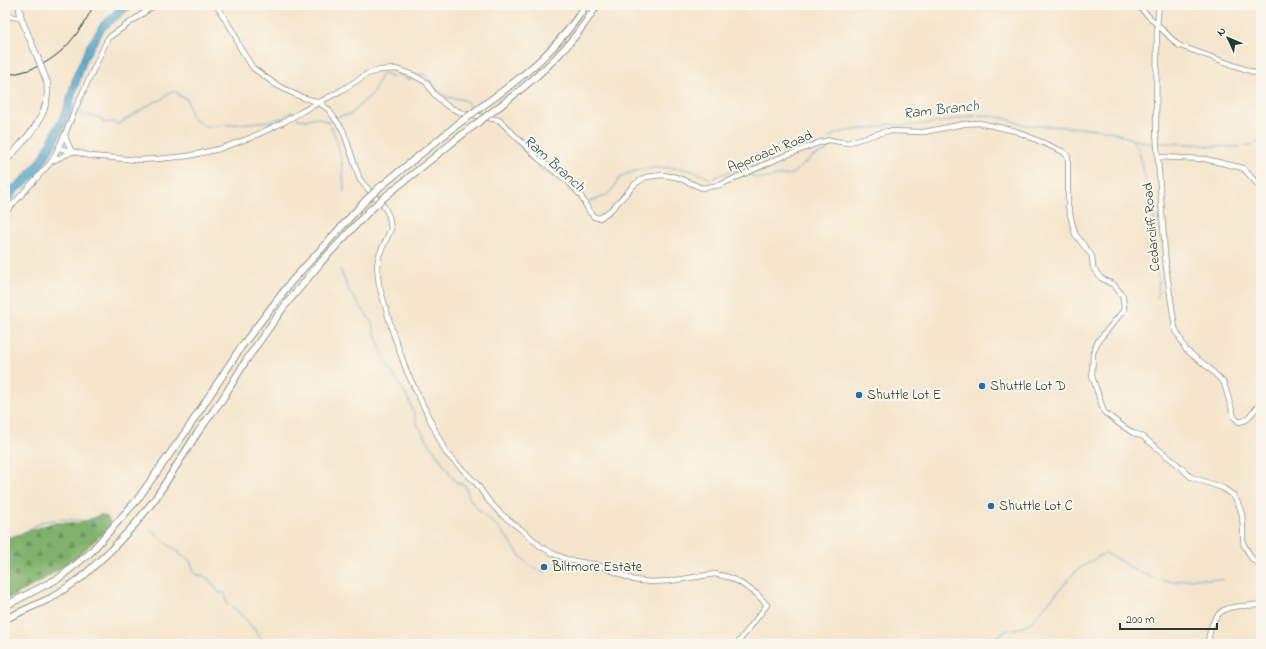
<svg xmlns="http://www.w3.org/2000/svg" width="1266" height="649" viewBox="0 0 1266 649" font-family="'Indie Flower',sans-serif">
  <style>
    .forest { fill: url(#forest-firs); stroke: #507850 }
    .water { fill: url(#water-ripples); stroke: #3a7382 }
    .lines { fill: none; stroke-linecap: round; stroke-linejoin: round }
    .stream { stroke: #54a9d0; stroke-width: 1 }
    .minor-casing { stroke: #8a9180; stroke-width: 6 }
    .major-casing { stroke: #8a9180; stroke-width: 7 }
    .highway-casing { stroke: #8a9180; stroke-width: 8 }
    .minor { stroke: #fff; stroke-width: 4.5 }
    .major { stroke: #fff; stroke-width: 5.5 }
    .highway { stroke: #fff; stroke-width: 6 }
    .rail { stroke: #1f3d34; stroke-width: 1 }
    .major-bridge-casing { stroke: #8a9180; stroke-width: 7; stroke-linecap: butt }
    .highway-bridge-casing { stroke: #8a9180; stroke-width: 8; stroke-linecap: butt }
    .major-bridge { stroke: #fff; stroke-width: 5.5 }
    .highway-bridge { stroke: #fff; stroke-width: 6 }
    .poi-dot { fill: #1f6fb2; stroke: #fbf7ec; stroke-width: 1.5 }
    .labels { text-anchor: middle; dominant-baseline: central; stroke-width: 4; stroke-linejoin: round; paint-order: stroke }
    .street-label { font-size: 14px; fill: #1f3d34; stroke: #fbf7ec }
    .poi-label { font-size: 14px; fill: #1f3d34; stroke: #fbf7ec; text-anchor: start }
    .water-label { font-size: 15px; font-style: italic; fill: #2f5d63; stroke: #fbf7ec }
  </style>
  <defs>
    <pattern id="forest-firs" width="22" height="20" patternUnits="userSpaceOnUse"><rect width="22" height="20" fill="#80b26d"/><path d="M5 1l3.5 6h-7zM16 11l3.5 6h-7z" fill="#68925a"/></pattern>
    <pattern id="water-ripples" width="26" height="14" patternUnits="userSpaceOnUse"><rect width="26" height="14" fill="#54a9d0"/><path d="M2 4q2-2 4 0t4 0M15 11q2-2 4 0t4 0" fill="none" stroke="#458baa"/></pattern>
  </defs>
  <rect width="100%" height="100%" fill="#fbf7ec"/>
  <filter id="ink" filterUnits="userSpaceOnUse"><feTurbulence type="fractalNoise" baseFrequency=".025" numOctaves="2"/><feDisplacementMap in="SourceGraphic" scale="8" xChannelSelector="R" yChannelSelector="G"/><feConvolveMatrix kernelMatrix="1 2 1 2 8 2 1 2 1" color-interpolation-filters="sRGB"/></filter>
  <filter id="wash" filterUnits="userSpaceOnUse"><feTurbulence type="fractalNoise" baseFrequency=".012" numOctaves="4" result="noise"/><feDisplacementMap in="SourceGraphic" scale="16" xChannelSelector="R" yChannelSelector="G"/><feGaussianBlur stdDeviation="0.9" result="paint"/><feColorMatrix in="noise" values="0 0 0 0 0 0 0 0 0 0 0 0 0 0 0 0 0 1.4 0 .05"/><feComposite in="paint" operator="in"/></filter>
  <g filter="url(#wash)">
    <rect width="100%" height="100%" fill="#f5e5cc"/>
    <!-- forest -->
    <path class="forest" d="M100,515L107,517L111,524C84,555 43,582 5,600V539L53,523H81Z"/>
    <!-- water -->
    <polygon class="water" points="119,5 135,5 104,30 87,59 75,95 71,113 57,143 47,160 37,175 26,186 19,190 12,199 5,204 5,191 22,178 40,157 65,106 74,74 87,45 102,22 110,16"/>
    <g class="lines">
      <!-- stream -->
      <g class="stream">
        <polyline points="416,74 425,74 441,94 448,97 465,100 471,108 473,109"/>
        <polyline points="77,111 80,110 83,111 81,114 82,116 86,115 101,118 103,123 114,122 117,125 154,102 161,100 171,91 177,92 179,96 187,99 191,116 194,120 198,121 200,124 206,127 271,121 282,118 291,112 295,113"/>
        <path d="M297,117L298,119L307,120C313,115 322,119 328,122"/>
        <polyline points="337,117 351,114 373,93 382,73 388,74 389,77 396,77 399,74 408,80 413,78"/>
        <path d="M329,122C341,145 343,167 344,192"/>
        <polyline points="497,122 507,134 513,137 523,150 538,165 543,171 563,181 569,190 577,194 581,200"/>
        <polyline points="829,138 837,133 860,129 876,128 889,124 906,126 940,122 964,117 982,115 1004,118 1025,125 1086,128 1110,131 1132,139 1152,144"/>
        <polyline points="1132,140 1138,148 1146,181"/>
        <polyline points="1160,143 1193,144 1208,146 1240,147 1261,142"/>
        <polyline points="750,174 756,178 766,178 792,174 812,157 826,151 828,145"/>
        <polyline points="1147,187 1154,217 1154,238 1152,262 1159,280 1157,299"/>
        <path d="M588,202C595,199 605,198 610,192C614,188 616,183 619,179C633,166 671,166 688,170C696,172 704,176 711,179L722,174L747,169"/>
        <path d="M340,269L349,291L371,321L385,361L409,400L417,423L422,432L452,477L457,483L465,485C467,491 468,498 472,502C481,515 496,523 505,535C517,550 524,568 545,572"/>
        <path d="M151,530L165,541L169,546L178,550L180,555C191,559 191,562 194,573L209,579L219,593H225L227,603C243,614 254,628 264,644"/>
        <polyline points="5,544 9,540 42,522 60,519 92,521 105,515"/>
        <polyline points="972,644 975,642 990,639 997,637 1005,631 1024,627 1034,619 1076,571 1101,555 1106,554 1114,557 1136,571 1156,579 1166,581 1178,581 1196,578 1223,580"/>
      </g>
    </g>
  </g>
  <g filter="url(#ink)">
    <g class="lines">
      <defs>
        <g id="minor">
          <polyline points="216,5 234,33 239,46 253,68 275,84 290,92 301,97 318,102 328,109 343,130 360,180 385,208 389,216 391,229 379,255 377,266 378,275 379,285 393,333 407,372 446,453 476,483 488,500 500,513 528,535 540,546 554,554 569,560 598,565 634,580 650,582 670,581 715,574 728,577 739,582 757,594 767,605 737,644"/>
          <polyline points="1137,5 1178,45 1261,75"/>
          <polyline points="1159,5 1157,26 1156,132 1166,267 1175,328 1186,350 1209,368 1224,383 1234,417 1239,422 1246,420 1261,403"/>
          <polyline points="5,10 12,17 21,18"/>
          <polyline points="59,148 91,156 137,160 157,159 188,156 219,149 250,138 284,122 303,111 342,90 367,74 380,70 396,69 413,75 426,82 434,94 447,106 462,113 499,120 539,159 571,184 581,196 589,211 594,217 600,218 612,209 635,184 646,177 662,175 676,177 702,188 720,185 777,159 818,143 829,140 847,143 887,131 924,132 964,124 979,123 1016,131 1064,152 1068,157 1068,206 1075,234 1092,256 1093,268 1101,278 1114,285 1123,296 1124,310 1098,341 1093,353 1092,376 1104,412 1121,425 1133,433 1142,436 1177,464 1191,477 1223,488 1233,495 1238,503 1242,514 1243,528 1243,543 1252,559 1261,566"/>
          <polyline points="1158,157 1205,159 1243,168 1261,188"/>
          <polyline points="52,161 72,152 66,139 65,134"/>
          <polyline points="5,213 52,161 65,134 76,107 108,38 155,5"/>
          <path d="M1208,644C1209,631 1213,615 1226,609C1232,606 1254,605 1261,605"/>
        </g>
        <g id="major">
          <polyline points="19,5 21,18 37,56"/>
          <path d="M5,162C25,139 52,116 47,82"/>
        </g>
        <g id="highway">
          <path d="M488,102C528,73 559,47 586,5"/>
          <path d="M500,106C540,75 571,48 597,5"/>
          <polyline points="380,187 458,124"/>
          <polyline points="387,195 468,130"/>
          <polyline points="5,606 59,578 89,554 137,500 189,427 241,347 291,282 365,201"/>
          <polyline points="5,619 51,598 81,578 111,550 136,523 155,499 198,432 223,398 247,359 283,308 322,261 370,210"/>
        </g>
      </defs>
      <!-- minor casing -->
      <use href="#minor" class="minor-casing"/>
      <!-- major casing -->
      <use href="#major" class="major-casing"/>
      <!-- highway casing -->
      <use href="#highway" class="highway-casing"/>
      <!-- minor -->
      <use href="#minor" class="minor"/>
      <!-- major -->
      <use href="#major" class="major"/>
      <!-- highway -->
      <use href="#highway" class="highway"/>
      <!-- rail -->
      <path class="rail" d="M5,75C51,70 74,44 94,5"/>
      <defs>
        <polyline id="major-bridge" points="37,56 47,82"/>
        <g id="highway-bridge">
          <polyline points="458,124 488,102"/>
          <polyline points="468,130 500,106"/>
          <polyline points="365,201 380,187"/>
          <polyline points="370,210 387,195"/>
        </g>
      </defs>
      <!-- major-bridge casing -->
      <use href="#major-bridge" class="major-bridge-casing"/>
      <!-- highway-bridge casing -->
      <use href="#highway-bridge" class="highway-bridge-casing"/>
      <!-- major-bridge -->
      <use href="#major-bridge" class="major-bridge"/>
      <!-- highway-bridge -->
      <use href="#highway-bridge" class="highway-bridge"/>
    </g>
  </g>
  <!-- markers -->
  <g class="poi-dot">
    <circle cx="982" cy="386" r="4"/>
    <circle cx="859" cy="395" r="4"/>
    <circle cx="991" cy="506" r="4"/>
    <circle cx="544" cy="567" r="4"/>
  </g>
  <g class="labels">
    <!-- street labels -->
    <g class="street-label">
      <text transform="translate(770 152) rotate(-22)">Approach Road</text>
      <text transform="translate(1152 227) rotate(-95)">Cedarcliff Road</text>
    </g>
    <!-- poi labels -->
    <g class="poi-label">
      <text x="990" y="386">Shuttle Lot D</text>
      <text x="867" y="395">Shuttle Lot E</text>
      <text x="999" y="506">Shuttle Lot C</text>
      <text x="552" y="567">Biltmore Estate</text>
    </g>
    <!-- water labels -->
    <g class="water-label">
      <text transform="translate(941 110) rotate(-6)">Ram Branch</text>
      <text transform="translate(554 164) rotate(42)">Ram Branch</text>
    </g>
  </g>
  <!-- margin -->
  <rect width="1266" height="649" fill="none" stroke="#fbf7ec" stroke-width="20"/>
  <!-- north arrow -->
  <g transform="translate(1228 38) rotate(314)" stroke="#fbf7ec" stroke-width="3" paint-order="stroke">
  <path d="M0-3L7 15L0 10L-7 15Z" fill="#1f3d34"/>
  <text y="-6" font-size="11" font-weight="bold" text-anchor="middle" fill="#1f3d34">N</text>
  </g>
  <!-- scale -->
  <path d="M1120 623v6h97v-6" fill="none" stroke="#1f3d34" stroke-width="2"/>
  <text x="1126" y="623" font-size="12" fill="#1f3d34" stroke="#fbf7ec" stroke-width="3" paint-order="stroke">200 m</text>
</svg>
